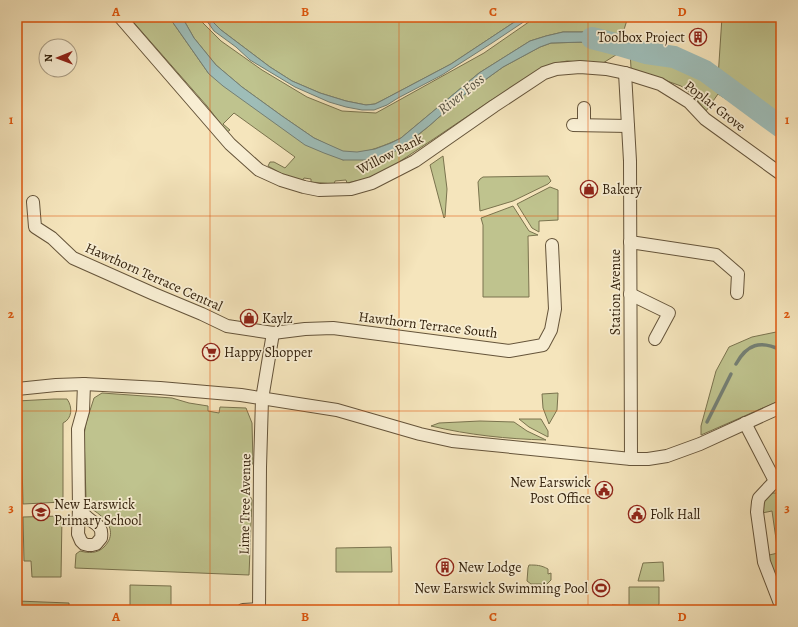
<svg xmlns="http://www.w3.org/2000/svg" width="798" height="627" viewBox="0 0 798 627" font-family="Alegreya,serif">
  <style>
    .green { fill: #bfc38e; stroke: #7a734e }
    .water { fill: #9ebdb8; stroke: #747f74 }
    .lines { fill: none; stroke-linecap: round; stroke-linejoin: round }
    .stream { stroke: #747f74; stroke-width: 3.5 }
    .river { stroke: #9ebdb8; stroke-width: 22 }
    .minor-casing { stroke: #65543a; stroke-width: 14 }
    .minor { stroke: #f8eed3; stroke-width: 12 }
    .grid { fill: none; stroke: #df560c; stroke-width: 1; stroke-opacity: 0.55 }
    .labels { text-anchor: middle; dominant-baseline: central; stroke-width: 3.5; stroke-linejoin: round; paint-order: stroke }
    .poi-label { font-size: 14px; fill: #35230e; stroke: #f8eed3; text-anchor: start }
    .street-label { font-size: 14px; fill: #35230e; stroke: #f8eed3 }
    .water-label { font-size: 15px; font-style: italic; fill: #545141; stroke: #f8eed3 }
    .neatline { fill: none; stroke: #df560c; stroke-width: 1.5 }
    .grid-label { font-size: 13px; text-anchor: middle; font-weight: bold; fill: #df560c }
  </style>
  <rect width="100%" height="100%" fill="#f5e5bc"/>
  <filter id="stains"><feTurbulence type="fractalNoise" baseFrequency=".005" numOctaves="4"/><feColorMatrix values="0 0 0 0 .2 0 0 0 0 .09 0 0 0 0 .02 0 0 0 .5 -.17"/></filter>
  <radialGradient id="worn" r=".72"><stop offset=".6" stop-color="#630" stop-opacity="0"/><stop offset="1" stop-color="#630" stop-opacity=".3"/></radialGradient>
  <!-- green -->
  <g class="green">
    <polygon points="129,17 169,17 209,74 343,160 412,140 429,126 464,95 503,67 540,47 551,43 585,42 611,47 620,48 619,53 603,63 590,63 567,61 552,64 532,75 490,101 438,136 387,170 365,179 347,183 346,180 335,181 334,184 311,182 311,179 304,178 302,181 286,176 268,166 270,162 274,162 285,168 295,157 234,113 223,124 230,130 227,132 207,106"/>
    <path d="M182,17H197L221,41L262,70L307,97L342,111L376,113L484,53L536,17H628L621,39L608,35L589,32H563L546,36L530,41L479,73L401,138C385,146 368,151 351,156L314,138L282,116L242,87L216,65L194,38Z"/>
    <polygon points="209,17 522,17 451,64 381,101 375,104 366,105 346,101 320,93 292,81 270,67 221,30 212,21"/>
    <polygon points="722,17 781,17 781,134 718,94 706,111 693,95 681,86 667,81 640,74 631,68 630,51 643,58 657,62 672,63 707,83 717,93"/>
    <polygon points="443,156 447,189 445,217 444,218 430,165"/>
    <polygon points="548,176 551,181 548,184 513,201 480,211 478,182 480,179 483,177"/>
    <polygon points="550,187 558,190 558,220 539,221 539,232 532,228 517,204"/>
    <polygon points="513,206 529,231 538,235 528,236 529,297 483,297 483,225 481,218"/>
    <polygon points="781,331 781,400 701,435 701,426 716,371 729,347 752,337"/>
    <path d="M102,393L172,398L189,403L208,406V411L219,413L220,407L246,408L252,423L253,463L247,472L248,492L252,500L249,575L75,568L76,554L80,551C88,553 97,554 104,547C115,536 111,524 100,515C97,512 92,510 90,507C88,504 87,501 86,498L84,435L86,423L94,398Z"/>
    <polygon points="558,393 557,410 549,424 543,408 542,394"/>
    <path d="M54,399H67C73,407 72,419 63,423V502L23,504L21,420L17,418V401Z"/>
    <polygon points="519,419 541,419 548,431 548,437 529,427"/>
    <path d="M480,421L514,422L527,431L546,440C507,439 469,435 431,426L439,423Z"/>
    <polygon points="772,493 778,493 781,497 781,597 770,564 769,555 778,553 772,511 762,513 761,503 766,497"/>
    <polygon points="62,516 61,577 32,577 31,561 24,561 23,517"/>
    <polygon points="391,547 392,572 336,572 336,548"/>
    <polygon points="663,562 664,581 638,581 643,563"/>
    <path d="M529,565C536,565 541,565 548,569V574L551,573V580L547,584H531L527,581L528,568Z"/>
    <polygon points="130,585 171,586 171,610 130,610"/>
    <polygon points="629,587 659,587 659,604 655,610 606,610 606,609 611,609 612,605 629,606"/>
    <polygon points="17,601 69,603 69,610 17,610"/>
  </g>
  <!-- water -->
  <g class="water">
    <polygon points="169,17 182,17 194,38 216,65 242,87 282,116 314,138 343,151 357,152 375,149 391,143 401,138 479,73 530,41 546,36 563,32 589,32 608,35 621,39 620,48 611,47 585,42 551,43 540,47 503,67 464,95 429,126 401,148 388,155 371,160 343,160 324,153 305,145 223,86 209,74"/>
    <polygon points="204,17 209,17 212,21 221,30 270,67 292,81 320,93 346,101 366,105 375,104 381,101 451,64 522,17 531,17 492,43 442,75 398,98 387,105 374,110 362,110 346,107 329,102 295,87 250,60 236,47 214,31"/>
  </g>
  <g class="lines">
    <!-- stream -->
    <g class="stream">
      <path d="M736,364C747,344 760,340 781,350"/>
      <polyline points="707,422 731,374"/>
    </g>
    <!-- river -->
    <polyline class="river" points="592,38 619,45 646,53 674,57 705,71 781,127"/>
    <defs>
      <g id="minor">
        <polyline points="120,17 230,144 259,170 281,180 304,187 319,190 351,189 372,183 415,161 494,106 544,73 556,69 580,67 606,69 625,73 660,84 689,102 705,119 781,174"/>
        <polyline points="625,73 630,161 631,459"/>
        <polyline points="584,108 584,125"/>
        <polyline points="573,125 628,126"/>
        <polyline points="33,202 35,227 52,238 73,258 154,294 202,314 227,326 273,333 305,329 333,328 509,351 543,345 551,330 555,309 552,245"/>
        <polyline points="630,242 716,255 738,274 737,293"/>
        <polyline points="630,294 669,313 655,339"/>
        <polyline points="17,389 56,385 84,384 160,388 241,395 337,410 420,434 452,441 631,459 648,459 667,456 700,444 781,407"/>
        <polyline points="745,423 775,481 781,485"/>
        <polyline points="775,481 759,498 758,502 757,512 764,562 781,606"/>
        <path d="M79,508C82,512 84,515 88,518C96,525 103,525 101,538L96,544L92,545H88L84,544L81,541L78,534L79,508L78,429L83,411L84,384"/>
        <polyline points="243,610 259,609"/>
        <polyline points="259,610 260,467 262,399 273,333"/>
      </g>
    </defs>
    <!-- minor casing -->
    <use href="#minor" class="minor-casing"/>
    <!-- minor -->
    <use href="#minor" class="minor"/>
  </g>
  <!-- grid -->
  <path class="grid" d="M210,17V610M399,17V610M588,17V610M17,216H781M17,411H781"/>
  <!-- icons -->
  <defs>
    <symbol id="building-ring" viewBox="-11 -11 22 22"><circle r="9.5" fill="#f8eed3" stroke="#8f2418" stroke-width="1.5"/><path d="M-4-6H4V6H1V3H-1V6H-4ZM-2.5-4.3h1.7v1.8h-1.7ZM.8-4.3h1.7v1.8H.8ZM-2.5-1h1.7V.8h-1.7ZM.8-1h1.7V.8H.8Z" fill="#8f2418"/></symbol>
    <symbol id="shop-ring" viewBox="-11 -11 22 22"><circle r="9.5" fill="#f8eed3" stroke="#8f2418" stroke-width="1.5"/><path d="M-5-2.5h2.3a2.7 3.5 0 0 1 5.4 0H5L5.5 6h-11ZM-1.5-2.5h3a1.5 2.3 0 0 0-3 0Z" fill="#8f2418"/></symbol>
    <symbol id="supermarket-ring" viewBox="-11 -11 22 22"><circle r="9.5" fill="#f8eed3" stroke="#8f2418" stroke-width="1.5"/><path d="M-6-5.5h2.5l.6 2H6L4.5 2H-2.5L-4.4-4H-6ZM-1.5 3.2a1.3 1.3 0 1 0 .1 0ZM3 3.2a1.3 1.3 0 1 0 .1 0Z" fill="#8f2418"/></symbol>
    <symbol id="civic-ring" viewBox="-11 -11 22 22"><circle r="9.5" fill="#f8eed3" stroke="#8f2418" stroke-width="1.5"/><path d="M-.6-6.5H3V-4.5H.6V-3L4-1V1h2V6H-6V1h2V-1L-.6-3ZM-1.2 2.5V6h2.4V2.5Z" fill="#8f2418"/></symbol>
    <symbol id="school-ring" viewBox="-11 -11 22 22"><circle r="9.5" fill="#f8eed3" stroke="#8f2418" stroke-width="1.5"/><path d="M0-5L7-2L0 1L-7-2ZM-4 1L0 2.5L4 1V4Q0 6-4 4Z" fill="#8f2418"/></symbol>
    <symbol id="stadium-ring" viewBox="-11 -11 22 22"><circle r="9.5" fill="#f8eed3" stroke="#8f2418" stroke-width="1.5"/><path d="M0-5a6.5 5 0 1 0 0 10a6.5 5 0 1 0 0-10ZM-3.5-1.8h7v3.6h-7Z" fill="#8f2418"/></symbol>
  </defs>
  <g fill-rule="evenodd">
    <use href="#building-ring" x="688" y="27" width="20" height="20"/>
    <use href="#shop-ring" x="579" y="179" width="20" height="20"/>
    <use href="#shop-ring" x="239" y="308" width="20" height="20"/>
    <use href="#supermarket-ring" x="201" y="342" width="20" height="20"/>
    <use href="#civic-ring" x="594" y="480" width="20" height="20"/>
    <use href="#school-ring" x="31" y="502" width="20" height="20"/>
    <use href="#civic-ring" x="627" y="504" width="20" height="20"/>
    <use href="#building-ring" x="435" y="557" width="20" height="20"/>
    <use href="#stadium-ring" x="591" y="578" width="20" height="20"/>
  </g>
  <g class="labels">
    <!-- poi labels -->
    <g class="poi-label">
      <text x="685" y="37" text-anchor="end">Toolbox Project</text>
      <text x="602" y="189">Bakery</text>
      <text x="262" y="318">Kaylz</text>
      <text x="224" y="352">Happy Shopper</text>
      <text x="591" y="482" text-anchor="end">New Earswick<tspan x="591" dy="16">Post Office</tspan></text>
      <text x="54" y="504">New Earswick<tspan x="54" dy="16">Primary School</tspan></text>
      <text x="650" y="514">Folk Hall</text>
      <text x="458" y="567">New Lodge</text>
      <text x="588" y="588" text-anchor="end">New Earswick Swimming Pool</text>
    </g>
    <!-- street labels -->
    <g class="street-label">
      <text transform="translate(715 106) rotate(38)">Poplar Grove</text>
      <text transform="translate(390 154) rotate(-27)">Willow Bank</text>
      <text transform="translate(154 277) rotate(24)">Hawthorn Terrace Central</text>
      <text transform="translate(615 292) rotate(-90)">Station Avenue</text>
      <text transform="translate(428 325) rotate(7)">Hawthorn Terrace South</text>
      <text transform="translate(245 504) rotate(-89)">Lime Tree Avenue</text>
    </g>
    <!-- water labels -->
    <g class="water-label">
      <text transform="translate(461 94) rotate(-39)">River Foss</text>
    </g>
  </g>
  <!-- margin -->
  <rect width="798" height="627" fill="none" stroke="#f5e5bc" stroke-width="44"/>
  <!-- north arrow -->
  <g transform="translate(58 58) rotate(269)"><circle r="19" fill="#f8eed3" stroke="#aa9d84"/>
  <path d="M0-3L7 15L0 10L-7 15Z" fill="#8f2418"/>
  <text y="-6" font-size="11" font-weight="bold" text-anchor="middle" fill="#35230e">N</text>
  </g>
  <rect x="22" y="22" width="754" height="583" class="neatline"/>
  <g class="grid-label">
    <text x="116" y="16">A</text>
    <text x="305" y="16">B</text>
    <text x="493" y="16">C</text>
    <text x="682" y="16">D</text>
    <text x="11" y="124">1</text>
    <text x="787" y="124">1</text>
    <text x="11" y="318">2</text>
    <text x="787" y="318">2</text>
    <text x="11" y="512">3</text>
    <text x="787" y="512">3</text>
    <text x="116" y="621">A</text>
    <text x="305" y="621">B</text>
    <text x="493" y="621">C</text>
    <text x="682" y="621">D</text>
  </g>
  <rect width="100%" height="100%" filter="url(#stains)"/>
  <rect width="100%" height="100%" fill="url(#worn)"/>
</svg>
